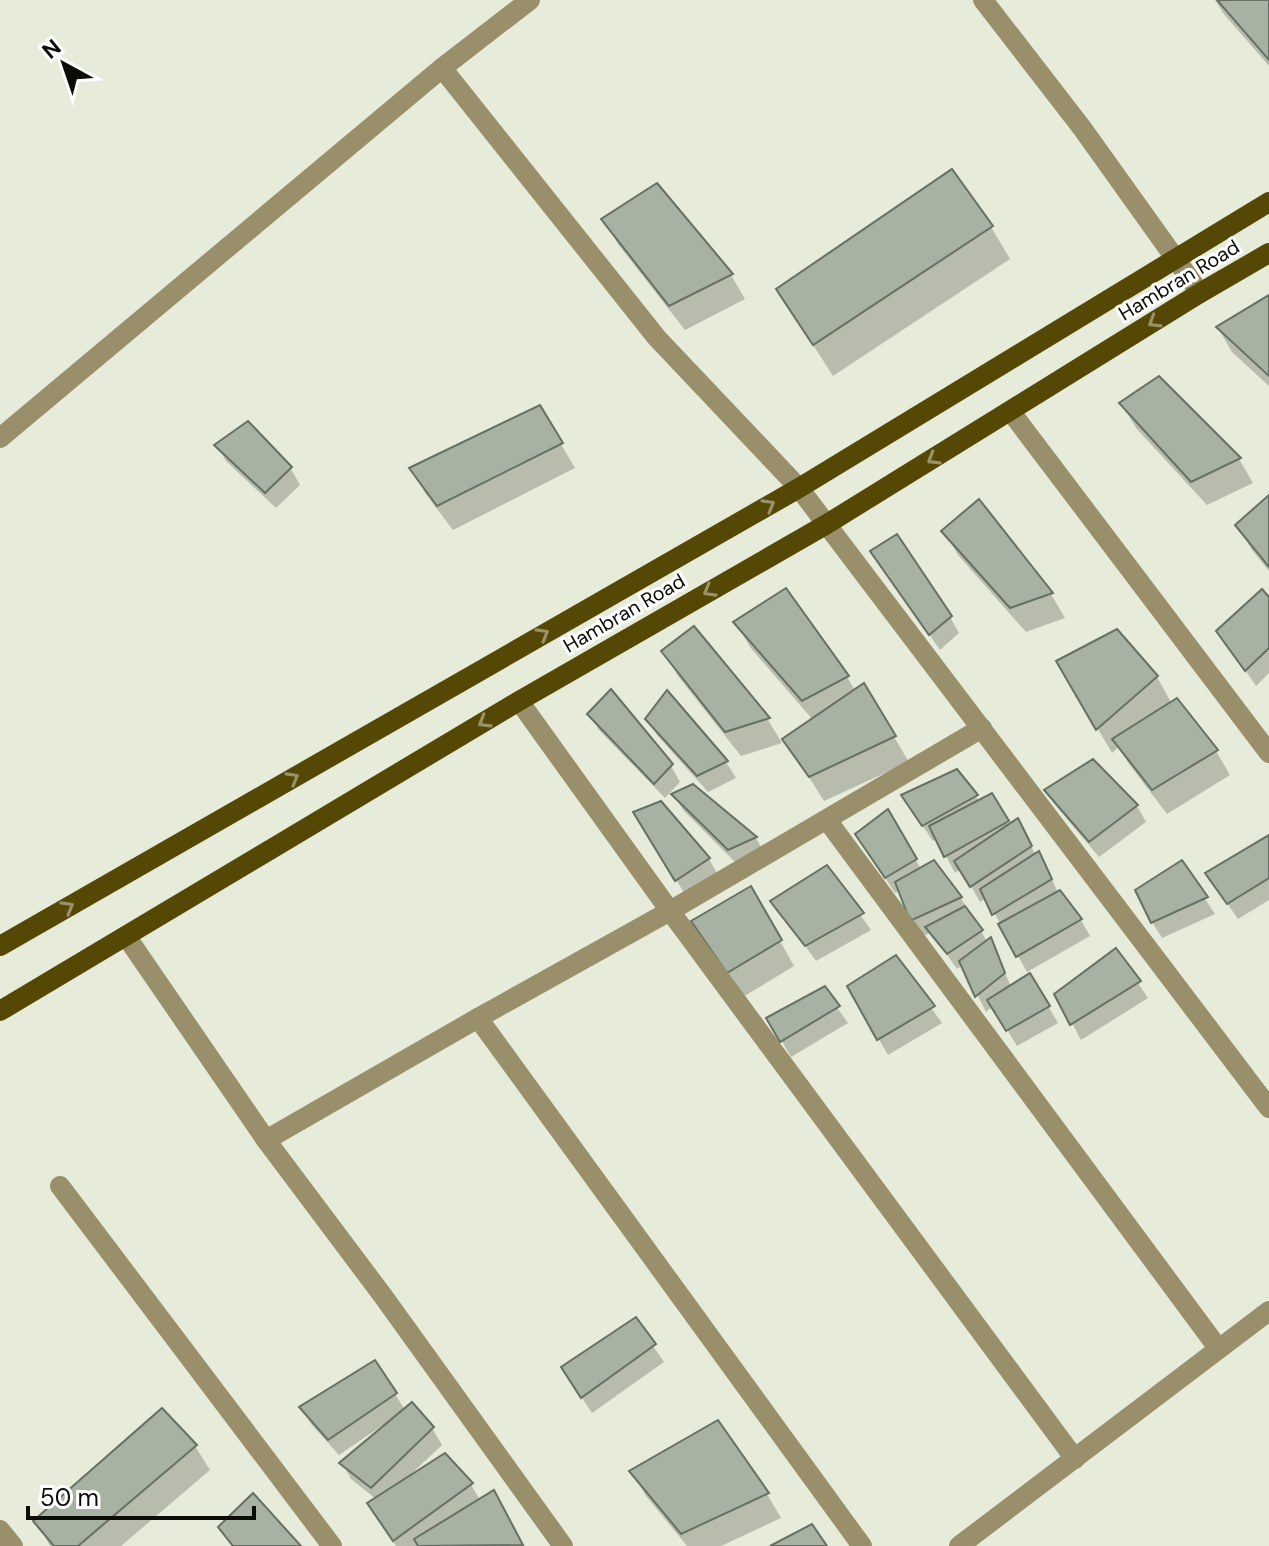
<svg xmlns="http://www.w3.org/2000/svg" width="1269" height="1546" viewBox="0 0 1269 1546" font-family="'DM Sans',sans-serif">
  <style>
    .shadow { fill: #0003 }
    .building { fill: #a7b2a3; stroke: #667063; stroke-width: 2 }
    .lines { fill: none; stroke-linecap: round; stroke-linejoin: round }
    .minor { stroke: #998f6a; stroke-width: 20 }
    .major { stroke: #554704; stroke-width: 20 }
    .oneway { stroke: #999168 }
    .labels { text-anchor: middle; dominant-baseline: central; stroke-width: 6; stroke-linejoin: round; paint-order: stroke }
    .street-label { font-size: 20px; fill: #0c0d07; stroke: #fff }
  </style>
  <rect width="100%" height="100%" fill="#e7ebd9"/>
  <!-- shadow -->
  <g class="shadow">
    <polygon points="1215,0 1269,0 1269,66 1223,13"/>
    <polygon points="952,171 991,227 1010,259 833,376 778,290"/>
    <polygon points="656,186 731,275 745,299 685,330 618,244 604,220"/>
    <polygon points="1269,297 1269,386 1232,352 1218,328"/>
    <polygon points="1158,379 1239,459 1253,483 1207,505 1136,428 1122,404"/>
    <polygon points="539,407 575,468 453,530 425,493 412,469"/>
    <polygon points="248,424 291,469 300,485 276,508 226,461 217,445"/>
    <polygon points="1269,497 1269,571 1252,550 1237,525"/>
    <polygon points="978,502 1051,594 1065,618 1026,632 958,555 944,531"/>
    <polygon points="872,552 950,617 959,633 940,650"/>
    <polygon points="1269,600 1269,673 1256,686 1219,631"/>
    <polygon points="736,623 847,677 856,692 864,686 909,762 824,801 785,739 813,720 750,647"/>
    <polygon points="694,629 768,720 782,743 741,756 678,676 664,651"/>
    <polygon points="1059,662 1157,677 1172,704 1216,751 1230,775 1167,814 1129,764 1118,747 1112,753"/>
    <polygon points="667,693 726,762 736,778 708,792 657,735 648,719"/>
    <polygon points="589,714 671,766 680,782 665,798 599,730"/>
    <polygon points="957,771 980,802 992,796 1009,826 1026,836 1036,856 1039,854 1048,870 1058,893 1081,920 1090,936 1027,972 986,898 980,902 961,869 955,873 937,839 933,841 913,812"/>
    <polygon points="693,786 756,838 765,854 738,865 683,810 674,794"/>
    <polygon points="1046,791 1137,806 1146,822 1099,857 1056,806"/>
    <polygon points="660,803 709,859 718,875 686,896 636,813"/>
    <polygon points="888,812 921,869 933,862 961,898 988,943 991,940 1011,987 1030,975 1058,1023 1017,1046 993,1006 986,1012 963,965 957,969 931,932 922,937 900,891 895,893 867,850"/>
    <polygon points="1269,837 1269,900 1238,919 1207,874"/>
    <polygon points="1181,863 1215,914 1162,938 1152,922"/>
    <polygon points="827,868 871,930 816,961 773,901"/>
    <polygon points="751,889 794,966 743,997 694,922"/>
    <polygon points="1116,950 1148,998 1081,1040 1057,995"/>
    <polygon points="895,958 942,1023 888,1055 849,987"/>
    <polygon points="824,989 848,1023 791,1057 769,1019"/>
    <polygon points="635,1320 664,1362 592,1413 573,1384"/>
    <polygon points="395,1394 405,1410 432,1428 442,1445 409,1476 445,1456 471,1485 480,1500 508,1517 522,1546 396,1546 384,1528 376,1499 351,1479 342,1463 384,1428 383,1425 339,1455 311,1424 302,1408"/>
    <polygon points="195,1446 210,1470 121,1546 50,1546 36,1521"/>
    <polygon points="632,1471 767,1494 781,1518 721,1546 687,1546 646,1496"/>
  </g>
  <!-- building -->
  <g class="building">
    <polygon points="1217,0 1269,0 1269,60"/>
    <polygon points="952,169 993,226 813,345 776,289"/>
    <polygon points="657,183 733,274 669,306 601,219"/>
    <polygon points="1269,295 1269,376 1216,327"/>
    <polygon points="1159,376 1241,458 1191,482 1119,403"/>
    <polygon points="540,405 563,443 437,506 409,468"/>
    <polygon points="248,421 292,467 265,493 214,445"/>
    <polygon points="1269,495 1269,567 1235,525"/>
    <polygon points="979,499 1053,593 1010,608 941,531"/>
    <polygon points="897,534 952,616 929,635 870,551"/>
    <polygon points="786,588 849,676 802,701 733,622"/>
    <polygon points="1262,589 1269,597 1269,648 1245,671 1216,631"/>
    <polygon points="694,626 770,718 725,732 661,651"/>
    <polygon points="1117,629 1158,676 1096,730 1056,661"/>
    <polygon points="864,683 896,736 809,777 782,739"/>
    <polygon points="611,689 673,764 654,784 587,714"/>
    <polygon points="667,690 728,761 697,776 645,719"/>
    <polygon points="1177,698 1218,750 1152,790 1112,739"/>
    <polygon points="1093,759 1138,805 1089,842 1044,790"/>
    <polygon points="957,769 978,795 922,826 901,795"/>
    <polygon points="693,784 757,837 728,850 671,794"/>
    <polygon points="992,793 1009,821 944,857 929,826"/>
    <polygon points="661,801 710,858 675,881 633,812"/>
    <polygon points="888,809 917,859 885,878 855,834"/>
    <polygon points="1018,818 1032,846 970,887 954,861"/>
    <polygon points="1269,835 1269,878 1227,904 1205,873"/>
    <polygon points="1039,851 1052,879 992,915 980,889"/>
    <polygon points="934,860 962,897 910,921 895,882"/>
    <polygon points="1182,860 1208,897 1151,923 1135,890"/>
    <polygon points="827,865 864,913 805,946 770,901"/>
    <polygon points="751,886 782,940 727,973 691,921"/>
    <polygon points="1060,890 1082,919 1016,957 998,924"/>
    <polygon points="965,906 983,930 947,954 925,927"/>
    <polygon points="991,937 1005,973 975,997 959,961"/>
    <polygon points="1116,948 1141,981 1070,1025 1054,994"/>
    <polygon points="896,955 935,1006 877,1040 847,986"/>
    <polygon points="1030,973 1050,1006 1006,1031 987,1000"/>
    <polygon points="825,986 840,1006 780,1042 766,1018"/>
    <polygon points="636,1317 656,1344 581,1398 561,1367"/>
    <polygon points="375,1360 397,1393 328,1440 299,1407"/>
    <polygon points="412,1402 434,1427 371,1488 339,1463"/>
    <polygon points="162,1408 197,1445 78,1546 54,1546 33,1521"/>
    <polygon points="718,1420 769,1493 681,1534 629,1471"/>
    <polygon points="445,1453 473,1483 393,1541 367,1503"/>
    <polygon points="494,1490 523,1545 418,1546 414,1539"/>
    <polygon points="253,1493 301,1546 233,1546 218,1527"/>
    <polygon points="812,1524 827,1546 770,1546"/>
  </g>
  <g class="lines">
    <!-- minor -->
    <g class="minor">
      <polyline points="983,0 1082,128 1200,293"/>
      <polyline points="442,68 657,338 799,488 1269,1108"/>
      <polyline points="1011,412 1269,753"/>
      <polyline points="0,438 442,68 530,0"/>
      <polyline points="519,701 670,911 1075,1459"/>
      <polyline points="827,820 1218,1348"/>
      <polyline points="126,936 266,1140 383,1296 563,1546"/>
      <polyline points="478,1018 670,911 982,728"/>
      <polyline points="266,1140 478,1018 862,1546"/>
      <polyline points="60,1186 332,1546"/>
      <polyline points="0,1530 13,1546"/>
      <polyline points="959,1546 1269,1311"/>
    </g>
    <!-- major -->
    <g class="major">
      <polyline points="0,946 799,488 1269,202"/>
      <polyline points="0,1011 519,701 827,524 1200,293 1269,253"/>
    </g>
  </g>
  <!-- one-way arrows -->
  <defs><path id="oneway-chevron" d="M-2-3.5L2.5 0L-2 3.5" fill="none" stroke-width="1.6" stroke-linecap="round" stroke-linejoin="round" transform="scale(2)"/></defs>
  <g class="oneway">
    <use href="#oneway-chevron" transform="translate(1154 322) rotate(148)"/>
    <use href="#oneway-chevron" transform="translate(933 459) rotate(149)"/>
    <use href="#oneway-chevron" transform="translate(769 505) rotate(-30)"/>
    <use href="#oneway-chevron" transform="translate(709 591) rotate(150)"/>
    <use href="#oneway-chevron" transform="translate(543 634) rotate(-30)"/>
    <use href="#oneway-chevron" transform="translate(484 722) rotate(149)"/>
    <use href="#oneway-chevron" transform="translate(293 778) rotate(-30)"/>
    <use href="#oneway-chevron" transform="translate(68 907) rotate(-30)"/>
  </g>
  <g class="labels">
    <!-- street labels -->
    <g class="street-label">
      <text transform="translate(1179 280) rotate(-31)">Hambran Road</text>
      <text transform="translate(624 613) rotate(-30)">Hambran Road</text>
    </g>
  </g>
  <!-- north arrow -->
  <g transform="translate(64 64) rotate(320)" stroke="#ffffff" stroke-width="6" paint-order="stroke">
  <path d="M0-6L14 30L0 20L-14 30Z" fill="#0c0d07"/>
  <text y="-12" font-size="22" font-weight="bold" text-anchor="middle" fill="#0c0d07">N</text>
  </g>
  <!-- scale -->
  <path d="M28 1506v12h226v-12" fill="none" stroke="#0c0d07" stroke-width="4"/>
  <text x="40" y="1506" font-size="24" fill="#0c0d07" stroke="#ffffff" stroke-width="6" paint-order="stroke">50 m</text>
</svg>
